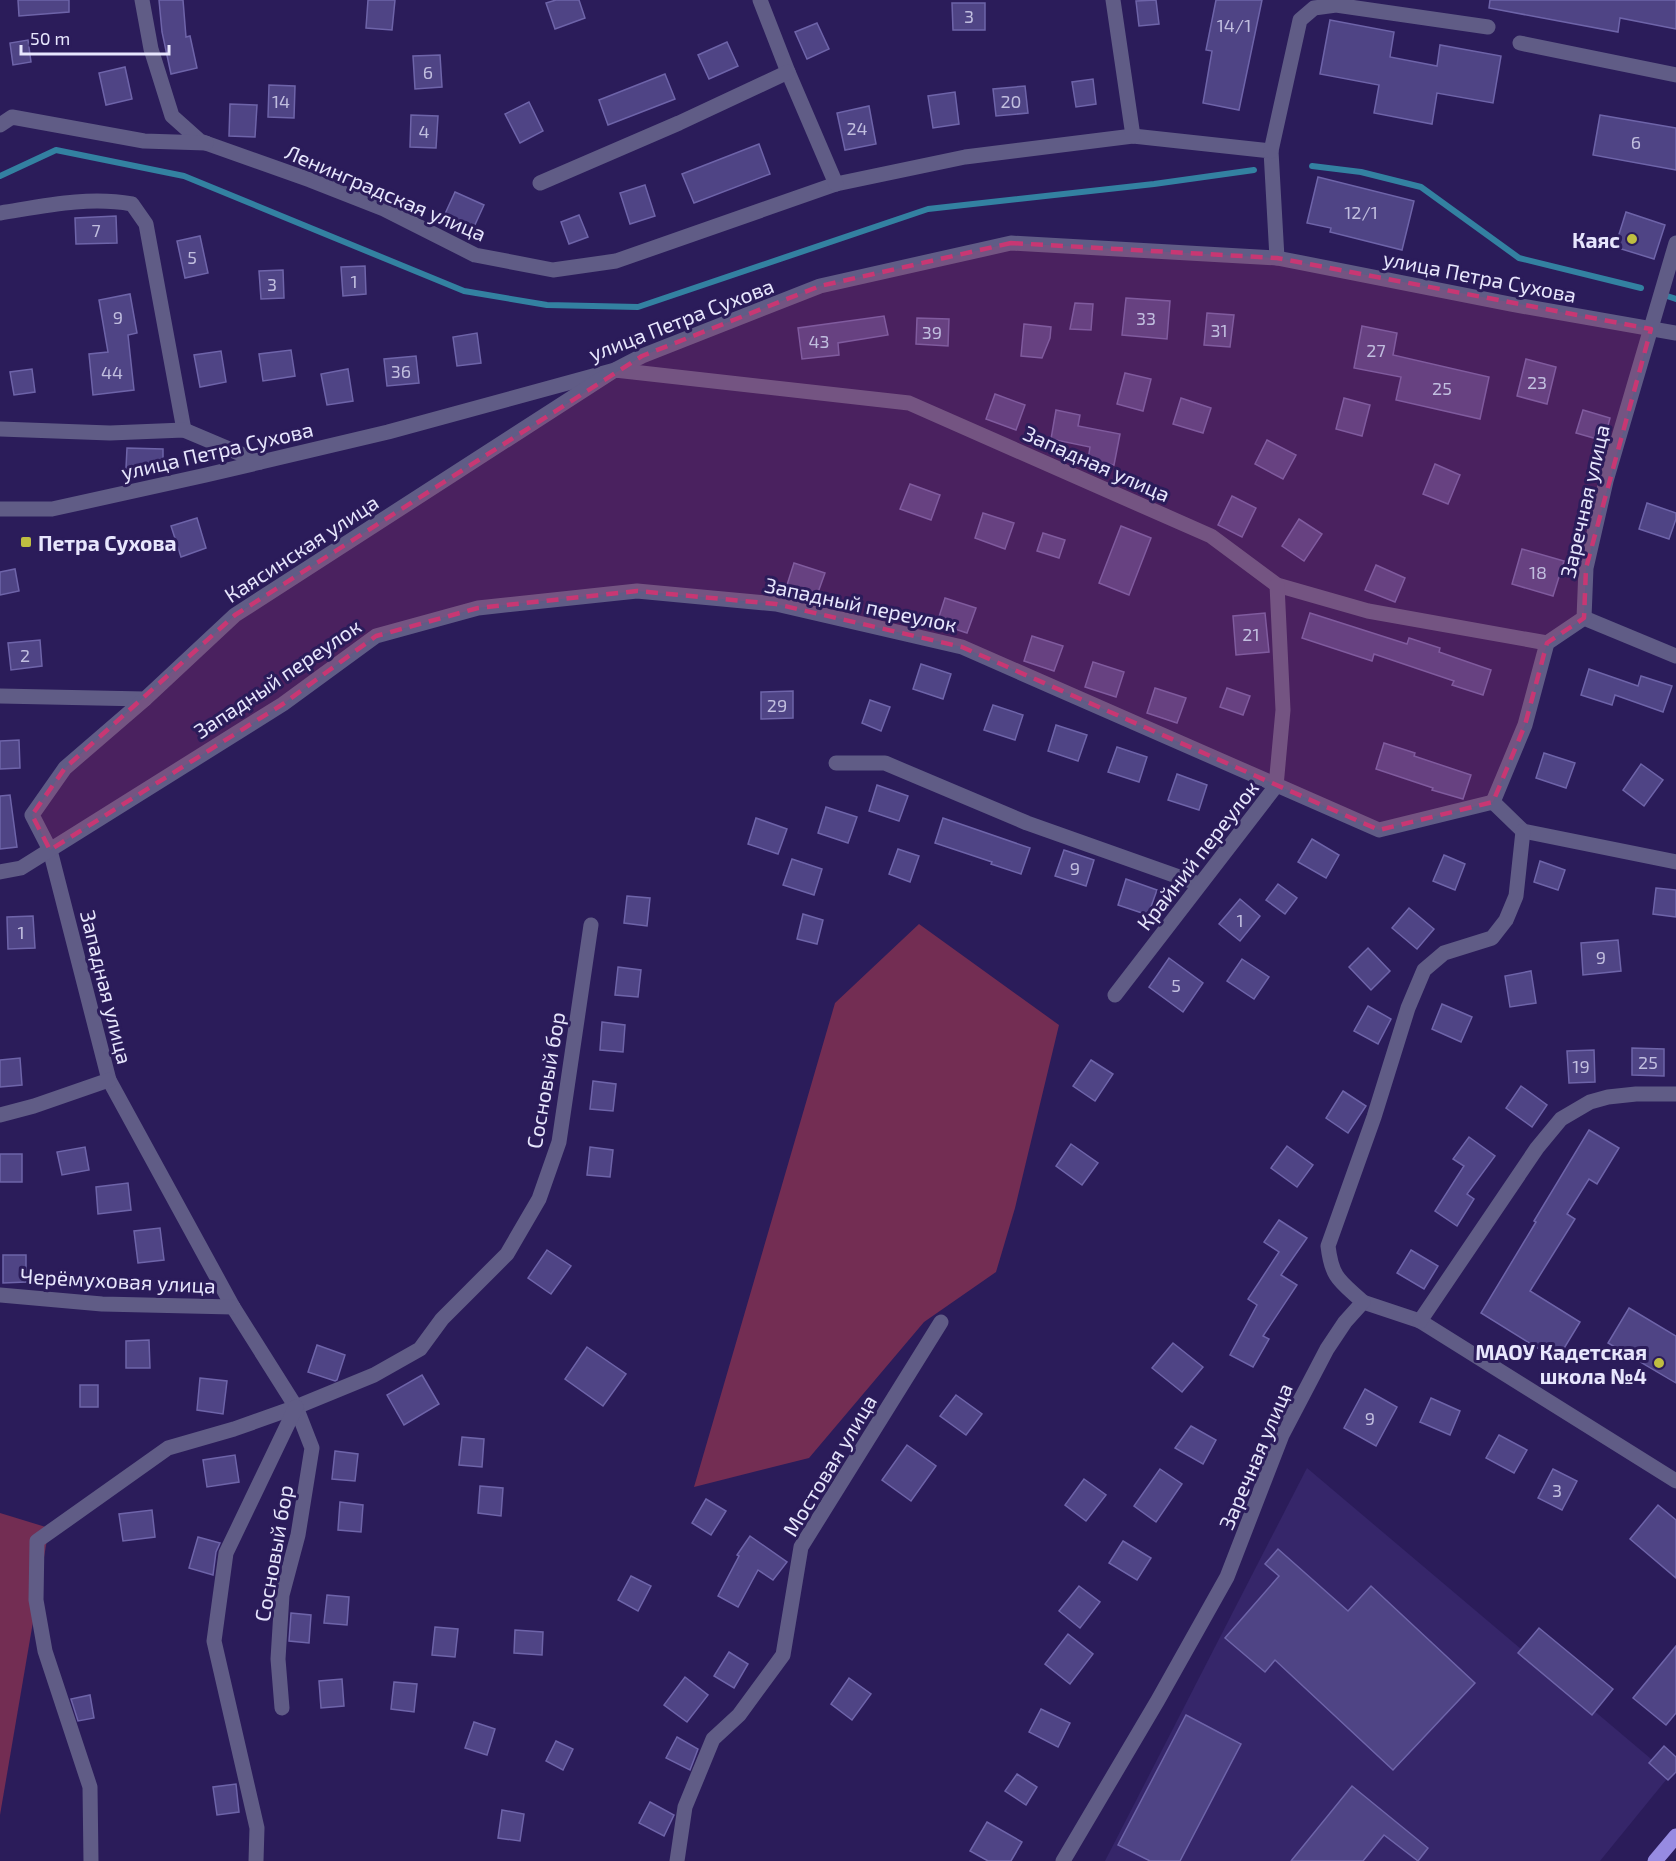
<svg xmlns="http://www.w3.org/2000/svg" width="1676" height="1861" viewBox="0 0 1676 1861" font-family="'Exo 2',sans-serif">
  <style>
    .built { fill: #36266a }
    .green { fill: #732d53 }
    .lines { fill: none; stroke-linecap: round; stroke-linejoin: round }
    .stream { stroke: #3381a1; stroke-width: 6 }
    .building { fill: #4f4485; stroke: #6e64a9; stroke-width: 1.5 }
    .minor { stroke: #605c86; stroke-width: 15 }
    .major { stroke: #978be2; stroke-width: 15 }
    .marked { fill: #c83773; fill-opacity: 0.2; stroke: #c83773; stroke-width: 4.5; stroke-dasharray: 12 8; stroke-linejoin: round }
    .poi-dot { fill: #bfbe41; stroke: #2b1c5a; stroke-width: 2 }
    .labels { text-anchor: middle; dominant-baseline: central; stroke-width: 6; stroke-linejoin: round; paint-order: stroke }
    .number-label { font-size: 18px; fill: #c1bedf }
    .street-label { font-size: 21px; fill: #e7e6fd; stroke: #2b1c5a }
    .poi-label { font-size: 21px; font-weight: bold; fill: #e7e6fd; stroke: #2b1c5a; text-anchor: end }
  </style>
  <rect width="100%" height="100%" fill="#2b1c5a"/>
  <!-- built -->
  <polygon class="built" points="1307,1468 1670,1775 1600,1861 1105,1861"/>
  <!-- green -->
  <g class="green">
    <polygon points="919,924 1059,1025 1015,1208 996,1272 924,1322 809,1458 694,1487 835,1003"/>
    <polygon points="0,1513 49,1528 0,1815"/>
  </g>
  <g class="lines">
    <!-- stream -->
    <g class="stream">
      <polyline points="1312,166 1361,172 1421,187 1519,258 1641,288"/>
      <polyline points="0,176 56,150 184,176 464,291 547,305 638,307 928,209 1154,184 1254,170"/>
      <polyline points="1667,296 1676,299"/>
    </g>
  </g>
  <!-- building -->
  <g class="building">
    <polygon points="18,0 69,0 69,12 19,16"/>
    <polygon points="159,0 183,0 186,37 190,36 197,68 171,74 162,32"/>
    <polygon points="368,0 395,0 392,30 366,28"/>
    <polygon points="556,0 579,0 585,18 555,29 546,3"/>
    <polygon points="1156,0 1159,24 1139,26 1136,1"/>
    <polygon points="1216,0 1262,0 1239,110 1203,103 1212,51 1206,50"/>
    <polygon points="1490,0 1676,0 1676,29 1620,18 1618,32 1489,8"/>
    <polygon points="952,3 985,3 985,30 953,30"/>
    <polygon points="1330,20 1394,32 1390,57 1437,66 1440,45 1501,56 1493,103 1437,93 1432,124 1374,113 1379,85 1320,74"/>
    <polygon points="817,23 829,49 807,59 795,32"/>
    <polygon points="28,40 31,62 13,65 10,43"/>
    <polygon points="727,42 738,66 709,79 698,55"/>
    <polygon points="440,55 442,87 415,89 413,56"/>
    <polygon points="125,67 132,99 106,105 99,73"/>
    <polygon points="665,74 675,99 608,125 599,100"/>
    <polygon points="1093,79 1096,104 1076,107 1072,82"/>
    <polygon points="269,85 295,86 294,118 268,117"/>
    <polygon points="1025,86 1028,113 996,116 993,89"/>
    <polygon points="955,92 959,124 933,128 928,96"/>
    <polygon points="529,102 543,131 520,143 505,114"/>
    <polygon points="230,104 257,105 255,137 229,136"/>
    <polygon points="869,106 876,144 845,150 837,113"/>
    <polygon points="411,115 438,116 436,148 410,147"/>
    <polygon points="1600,115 1676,128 1676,170 1593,155"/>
    <polygon points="759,144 770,174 694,203 682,174"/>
    <polygon points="1318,177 1414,201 1402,250 1330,232 1331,228 1307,223"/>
    <polygon points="645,185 655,216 630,224 620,193"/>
    <polygon points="455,192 484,205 473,229 444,216"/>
    <polygon points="1626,212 1665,225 1654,259 1615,247"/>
    <polygon points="579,215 588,237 569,244 561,222"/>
    <polygon points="116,216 117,243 76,244 75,218"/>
    <polygon points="200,236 208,273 185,278 177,241"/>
    <polygon points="365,266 366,294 343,296 341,267"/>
    <polygon points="283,270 284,298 261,299 259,271"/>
    <polygon points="130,294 137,333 128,335 134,390 93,395 89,354 108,352 99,300"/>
    <polygon points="1126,298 1170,301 1167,339 1122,335"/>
    <polygon points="1075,303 1093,304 1091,330 1070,329"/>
    <polygon points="1207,313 1234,315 1230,347 1204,345"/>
    <polygon points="884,316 888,335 838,343 839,355 802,359 798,328"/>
    <polygon points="917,318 949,319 948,346 916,344"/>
    <polygon points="1024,324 1051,327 1050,338 1042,358 1021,356"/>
    <polygon points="1362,326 1397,333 1393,355 1489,377 1480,419 1396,400 1401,377 1354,368"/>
    <polygon points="477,333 481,363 457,366 453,337"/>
    <polygon points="291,350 295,376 263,381 259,354"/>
    <polygon points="221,351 226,382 200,387 194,355"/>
    <polygon points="416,356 419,383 387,386 384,359"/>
    <polygon points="1526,359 1556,367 1547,404 1517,396"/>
    <polygon points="32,369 35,392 14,395 10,372"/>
    <polygon points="348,369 353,401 327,405 321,374"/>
    <polygon points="1125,373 1151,379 1143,411 1117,404"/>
    <polygon points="995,394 1025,405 1016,430 986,419"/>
    <polygon points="1181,398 1211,408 1203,433 1173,424"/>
    <polygon points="1344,398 1370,405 1362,436 1336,429"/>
    <polygon points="1056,410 1080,415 1078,426 1120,434 1114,465 1088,460 1090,447 1051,439"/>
    <polygon points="1583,410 1610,418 1604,441 1576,433"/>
    <polygon points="1267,440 1296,455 1283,479 1255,464"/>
    <polygon points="127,448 163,449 163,468 126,468"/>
    <polygon points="1435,464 1460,475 1448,504 1423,494"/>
    <polygon points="910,484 940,495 931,520 900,509"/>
    <polygon points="1232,496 1256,508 1242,537 1218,525"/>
    <polygon points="1647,503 1676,513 1676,519 1669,539 1639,529"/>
    <polygon points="983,513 1014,523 1005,549 975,538"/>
    <polygon points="197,518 206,548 181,557 171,526"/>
    <polygon points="1299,519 1322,534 1304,561 1282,546"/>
    <polygon points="1121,526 1151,538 1129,595 1099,583"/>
    <polygon points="1043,533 1065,540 1059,558 1037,551"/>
    <polygon points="1522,549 1564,561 1553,596 1512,584"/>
    <polygon points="794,563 825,573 816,598 786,588"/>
    <polygon points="1376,565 1405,578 1395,602 1365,590"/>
    <polygon points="15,569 19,591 0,595 0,572"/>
    <polygon points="945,598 976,608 967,633 937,623"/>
    <polygon points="1265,613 1269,652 1236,655 1233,616"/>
    <polygon points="1310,613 1407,644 1409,638 1440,648 1439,652 1491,670 1483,695 1452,685 1454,681 1374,654 1372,661 1302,638"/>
    <polygon points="1032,636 1063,646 1054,671 1024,661"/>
    <polygon points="40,640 42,666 11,670 8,643"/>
    <polygon points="1093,662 1124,672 1116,697 1085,687"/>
    <polygon points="921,664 951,674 943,699 913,689"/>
    <polygon points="1589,669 1638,686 1641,676 1672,686 1663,712 1615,695 1612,705 1581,695"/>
    <polygon points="1155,688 1186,698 1177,723 1147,713"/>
    <polygon points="1227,688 1250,696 1243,715 1220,707"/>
    <polygon points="793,691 793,718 761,719 761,692"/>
    <polygon points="870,700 890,707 881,731 862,723"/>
    <polygon points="993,705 1023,715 1015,740 984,730"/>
    <polygon points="1056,725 1087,735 1078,761 1048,751"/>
    <polygon points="19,740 20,768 0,769 0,741"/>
    <polygon points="1384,743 1415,753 1414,756 1471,775 1463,799 1432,790 1433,788 1376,769"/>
    <polygon points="1117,747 1147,757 1139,782 1108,772"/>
    <polygon points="1544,753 1575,763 1566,788 1536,778"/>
    <polygon points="1641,764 1663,780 1644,806 1623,790"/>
    <polygon points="1177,774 1207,785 1199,810 1168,800"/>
    <polygon points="877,785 908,796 899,821 869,811"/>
    <polygon points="10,795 17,847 0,849 0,796"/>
    <polygon points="826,807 857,817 848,843 818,833"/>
    <polygon points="756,818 787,829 778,854 748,844"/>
    <polygon points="943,818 1030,848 1021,874 991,864 992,862 935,843"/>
    <polygon points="1312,839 1339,855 1326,878 1298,862"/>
    <polygon points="898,849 919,856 910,882 889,874"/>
    <polygon points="1064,850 1094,860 1086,886 1055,876"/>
    <polygon points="1444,855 1465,864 1455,890 1433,881"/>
    <polygon points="792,859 822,869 814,895 783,885"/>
    <polygon points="1540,861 1565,870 1558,890 1534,882"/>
    <polygon points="1126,879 1157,890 1148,915 1118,905"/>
    <polygon points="1278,884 1297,898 1285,914 1266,900"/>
    <polygon points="1656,888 1676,890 1676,917 1653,914"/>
    <polygon points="627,896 650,898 647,926 624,923"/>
    <polygon points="1240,899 1260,916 1240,941 1219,924"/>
    <polygon points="1409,908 1434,929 1417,949 1392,928"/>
    <polygon points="803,914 823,920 817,944 797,939"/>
    <polygon points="33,916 35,948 8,949 7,917"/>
    <polygon points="1618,940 1621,971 1583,975 1581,943"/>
    <polygon points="1368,948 1390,971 1371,990 1349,967"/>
    <polygon points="1169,958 1203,983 1183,1012 1149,987"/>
    <polygon points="1242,959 1269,977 1254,999 1227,981"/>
    <polygon points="618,967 641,970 638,997 615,995"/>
    <polygon points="1531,971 1536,1003 1510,1007 1505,976"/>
    <polygon points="1442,1004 1472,1017 1461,1042 1432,1029"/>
    <polygon points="1368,1006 1391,1019 1378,1044 1354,1031"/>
    <polygon points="602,1022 625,1025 623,1052 600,1050"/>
    <polygon points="1632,1048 1664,1049 1664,1076 1632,1075"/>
    <polygon points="1594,1050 1595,1082 1569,1083 1567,1051"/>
    <polygon points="20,1058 22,1085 0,1087 0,1060"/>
    <polygon points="1091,1060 1113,1074 1095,1101 1073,1086"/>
    <polygon points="593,1081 616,1084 613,1111 590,1109"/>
    <polygon points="1521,1086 1547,1105 1532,1127 1506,1108"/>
    <polygon points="1343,1091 1366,1106 1348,1133 1326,1118"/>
    <polygon points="1589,1130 1619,1148 1597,1184 1589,1179 1567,1214 1575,1219 1530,1291 1580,1322 1557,1360 1481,1313 1536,1222 1534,1221"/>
    <polygon points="1469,1137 1495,1156 1467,1194 1474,1199 1457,1226 1435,1211 1464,1166 1453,1159"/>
    <polygon points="1071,1144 1098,1163 1082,1185 1056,1166"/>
    <polygon points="1287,1146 1313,1165 1297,1187 1271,1168"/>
    <polygon points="85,1147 89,1170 62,1175 57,1152"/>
    <polygon points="590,1147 613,1150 610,1177 587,1175"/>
    <rect x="0" y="1154" width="22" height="28"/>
    <polygon points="128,1183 131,1210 98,1214 96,1187"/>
    <polygon points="1279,1220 1307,1238 1281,1275 1297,1285 1263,1336 1269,1339 1253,1367 1230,1355 1257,1305 1248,1299 1279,1252 1264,1242"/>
    <polygon points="160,1228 164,1260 138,1263 134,1231"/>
    <polygon points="547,1250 571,1266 551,1294 528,1278"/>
    <polygon points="1411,1250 1438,1266 1424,1289 1397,1273"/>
    <polygon points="3,1255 26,1255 26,1282 3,1283"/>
    <polygon points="1629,1308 1676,1336 1676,1383 1608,1343"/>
    <polygon points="149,1340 150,1368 126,1368 126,1341"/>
    <polygon points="1173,1343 1203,1367 1182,1392 1152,1368"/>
    <polygon points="317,1345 345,1355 337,1380 335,1381 308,1372"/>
    <polygon points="587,1347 626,1374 603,1406 565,1379"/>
    <polygon points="422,1375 439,1404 404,1425 387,1395"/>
    <polygon points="200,1378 227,1381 223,1414 197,1410"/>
    <rect x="80" y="1385" width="18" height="22"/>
    <polygon points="1365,1389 1397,1407 1376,1446 1344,1428"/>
    <polygon points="956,1395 982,1414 966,1435 940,1416"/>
    <polygon points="1431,1398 1460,1411 1450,1435 1420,1422"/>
    <polygon points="1191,1426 1216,1440 1203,1464 1175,1448"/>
    <polygon points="1499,1435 1527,1450 1514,1473 1486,1458"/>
    <polygon points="462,1437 484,1439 482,1467 459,1465"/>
    <polygon points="907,1445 936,1466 911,1501 882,1480"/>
    <polygon points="335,1451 358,1454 355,1481 332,1479"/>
    <polygon points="235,1455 239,1482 207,1487 203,1460"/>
    <polygon points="1160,1469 1182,1484 1156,1522 1134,1506"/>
    <polygon points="1553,1469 1577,1481 1562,1510 1538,1498"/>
    <polygon points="1084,1479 1106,1495 1086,1521 1065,1505"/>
    <polygon points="480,1486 503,1488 501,1516 478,1513"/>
    <polygon points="706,1499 726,1511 711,1535 692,1523"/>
    <polygon points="340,1502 363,1505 361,1532 338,1530"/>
    <polygon points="1658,1505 1676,1520 1676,1578 1630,1539"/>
    <polygon points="152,1510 155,1537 123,1541 119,1514"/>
    <polygon points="750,1536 787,1562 773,1580 758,1570 738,1607 718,1596 739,1556 737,1555"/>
    <polygon points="198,1537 220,1543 216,1552 213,1575 189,1568"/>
    <polygon points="1123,1541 1151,1558 1137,1580 1109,1563"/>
    <polygon points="1278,1549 1348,1611 1371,1586 1475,1683 1393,1770 1275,1660 1265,1672 1225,1638 1279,1576 1265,1564"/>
    <polygon points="631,1576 651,1586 638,1611 618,1600"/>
    <polygon points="1079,1586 1100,1602 1080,1628 1059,1611"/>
    <polygon points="327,1595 349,1597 347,1625 324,1623"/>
    <polygon points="291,1613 311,1615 309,1643 289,1641"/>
    <polygon points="435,1627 458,1629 455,1657 432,1655"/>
    <polygon points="1539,1628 1613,1689 1592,1715 1518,1653"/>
    <polygon points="515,1630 543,1632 542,1655 514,1653"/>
    <polygon points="1068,1634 1093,1654 1070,1684 1045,1664"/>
    <polygon points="1676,1646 1676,1713 1666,1725 1633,1698"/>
    <polygon points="729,1652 748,1664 734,1688 714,1676"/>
    <polygon points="685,1677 708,1695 687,1722 664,1705"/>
    <polygon points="849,1678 871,1694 852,1720 831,1704"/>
    <polygon points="342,1679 344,1706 321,1708 319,1681"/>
    <polygon points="394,1682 417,1684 414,1712 391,1709"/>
    <polygon points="90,1695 94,1718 78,1721 71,1699"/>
    <polygon points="1041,1709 1070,1723 1058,1747 1029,1732"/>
    <polygon points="1186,1715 1241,1744 1180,1861 1150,1861 1118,1845"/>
    <polygon points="474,1722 495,1729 487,1755 465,1748"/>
    <polygon points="677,1737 698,1749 690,1770 666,1758"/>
    <polygon points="556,1741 573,1749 563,1770 546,1761"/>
    <polygon points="1664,1746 1676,1757 1676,1772 1668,1780 1649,1763"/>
    <polygon points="1017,1774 1037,1787 1026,1805 1005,1791"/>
    <polygon points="236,1784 239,1812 217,1815 213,1787"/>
    <polygon points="1352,1786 1428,1848 1418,1861 1384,1835 1363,1861 1291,1861"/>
    <polygon points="650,1802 674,1815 664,1836 639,1823"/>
    <polygon points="502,1810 524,1814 520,1841 498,1838"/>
    <polygon points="987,1822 1022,1842 1011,1861 988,1861 970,1851"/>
  </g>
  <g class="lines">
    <!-- minor -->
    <g class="minor">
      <polyline points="142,0 151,49 172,116 200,141 310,180 384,209 475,255 553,270 616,261 836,184 965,157 1133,136 1271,151 1277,258"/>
      <polyline points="760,0 788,72 836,184"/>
      <polyline points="1113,0 1133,136"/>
      <polyline points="1520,43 1676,75"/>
      <polyline points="0,125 12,117 144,141 206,143"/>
      <polyline points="1271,151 1300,20 1314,8 1336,5 1488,27"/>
      <polyline points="540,183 679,123 788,72"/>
      <path d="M0,213C44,206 88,196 132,204L146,224L184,430"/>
      <polyline points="0,429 110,433 184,430 260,462"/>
      <polyline points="0,509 52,509 206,475 388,432 615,370 642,356 820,286 1011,243 1277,258 1510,304 1676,333"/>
      <polyline points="1584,618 1676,656"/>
      <polyline points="0,696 145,699 235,615 615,370 909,403 1211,536 1277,585 1368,611 1547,643"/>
      <polyline points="145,699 65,768 32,815 50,850 109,1080 233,1307 296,1407 374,1375 420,1349 442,1319 507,1254 539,1199 559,1142 591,925"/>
      <polyline points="836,763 885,763 1027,823 1199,884"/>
      <polyline points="1493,802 1525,725 1547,643 1584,618 1586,568 1606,481 1676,243"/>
      <polyline points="0,872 21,868 283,704 376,636 478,608 637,591 776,604 962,647 1379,830 1493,802 1523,831 1676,862"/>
      <polyline points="1115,995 1276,786 1283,710 1277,585"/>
      <polyline points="0,1115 34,1106 109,1080"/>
      <polyline points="0,1295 102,1304 233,1307"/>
      <polyline points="1363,1302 1420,1321 1676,1481"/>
      <polyline points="1420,1321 1537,1148 1561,1119 1590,1102 1608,1097 1636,1094 1676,1094"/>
      <polyline points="282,1708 278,1659 282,1595 298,1535 312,1448 296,1407"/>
      <polyline points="91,1861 90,1787 45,1651 36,1600 37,1541 168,1448 234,1429 296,1407"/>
      <polyline points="256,1861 257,1828 214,1641 226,1553 296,1407"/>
      <polyline points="677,1861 685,1807 713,1739 739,1715 783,1655 801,1547 941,1322"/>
      <path d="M1063,1861L1158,1700L1227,1577L1282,1435L1327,1349L1345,1322L1363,1302C1340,1281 1332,1279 1328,1246L1374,1117L1408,1008L1424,970L1444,953L1492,938L1506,920L1516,896L1523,831"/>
    </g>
    <!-- major -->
    <polyline class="major" points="1655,1861 1676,1836"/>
  </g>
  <!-- marked area -->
  <path class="marked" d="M1011,243L1277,258L1651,329L1586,568L1584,618L1547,643L1525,725L1493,802L1379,830L962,647L776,604L637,591L478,608L376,636L283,704L50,850L32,815L65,768L235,615L642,356L820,286Z"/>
  <!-- markers -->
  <g class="poi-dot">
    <circle cx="1632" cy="239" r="6"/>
    <rect x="20" y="536" width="12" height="12" rx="3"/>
    <circle cx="1659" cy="1363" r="6"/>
  </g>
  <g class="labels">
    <!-- number labels -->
    <g class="number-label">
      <text x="969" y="16">3</text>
      <text x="1234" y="25">14/1</text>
      <text x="428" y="72">6</text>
      <text x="281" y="101">14</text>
      <text x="1011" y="101">20</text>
      <text x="857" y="128">24</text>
      <text x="424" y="131">4</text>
      <text x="1636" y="142">6</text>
      <text x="1361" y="212">12/1</text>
      <text x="96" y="230">7</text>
      <text x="192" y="257">5</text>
      <text x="354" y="281">1</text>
      <text x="272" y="284">3</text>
      <text x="118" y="317">9</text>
      <text x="1146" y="318">33</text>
      <text x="1219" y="330">31</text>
      <text x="932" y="332">39</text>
      <text x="819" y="341">43</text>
      <text x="1376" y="350">27</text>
      <text x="401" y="371">36</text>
      <text x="112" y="372">44</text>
      <text x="1537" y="382">23</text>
      <text x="1442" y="388">25</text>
      <text x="1538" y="572">18</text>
      <text x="1251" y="634">21</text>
      <text x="25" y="655">2</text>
      <text x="777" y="705">29</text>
      <text x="1075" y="868">9</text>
      <text x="1240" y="920">1</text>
      <text x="21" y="932">1</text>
      <text x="1601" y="957">9</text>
      <text x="1176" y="985">5</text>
      <text x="1648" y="1062">25</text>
      <text x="1581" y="1066">19</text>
      <text x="1370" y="1418">9</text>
      <text x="1557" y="1490">3</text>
    </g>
    <!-- street labels -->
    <g class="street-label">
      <text transform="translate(386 192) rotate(23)">Ленинградская улица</text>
      <text transform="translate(1480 276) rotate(11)">улица Петра Сухова</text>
      <text transform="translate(681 319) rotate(-21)">улица Петра Сухова</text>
      <text transform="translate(217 450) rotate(-13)">улица Петра Сухова</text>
      <text transform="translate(1097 463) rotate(24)">Западная улица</text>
      <text transform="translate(1584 501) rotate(-77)">Заречная улица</text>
      <text transform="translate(301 548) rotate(-33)">Каясинская улица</text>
      <text transform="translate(861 604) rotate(12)">Западный переулок</text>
      <text transform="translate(277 678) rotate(-34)">Западный переулок</text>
      <text transform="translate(1197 855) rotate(-52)">Крайний переулок</text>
      <text transform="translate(107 987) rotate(76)">Западная улица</text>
      <text transform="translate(545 1080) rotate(-80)">Сосновый бор</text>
      <text transform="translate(118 1280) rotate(3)">Черёмуховая улица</text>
      <text transform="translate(1255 1456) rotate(-67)">Заречная улица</text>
      <text transform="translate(829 1465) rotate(-59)">Мостовая улица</text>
      <text transform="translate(273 1553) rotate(-80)">Сосновый бор</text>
    </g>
    <!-- poi labels -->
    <g class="poi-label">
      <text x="1620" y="239">Каяс</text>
      <text x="38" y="542" text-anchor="start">Петра Сухова</text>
      <text x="1647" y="1351">МАОУ Кадетская<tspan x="1647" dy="24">школа №4</tspan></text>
    </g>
  </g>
  <!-- scale -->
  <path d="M21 45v9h148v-9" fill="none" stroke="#e7e6fd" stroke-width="3"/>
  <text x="30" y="45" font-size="18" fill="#e7e6fd" stroke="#2b1c5a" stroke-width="4.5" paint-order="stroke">50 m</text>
</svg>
